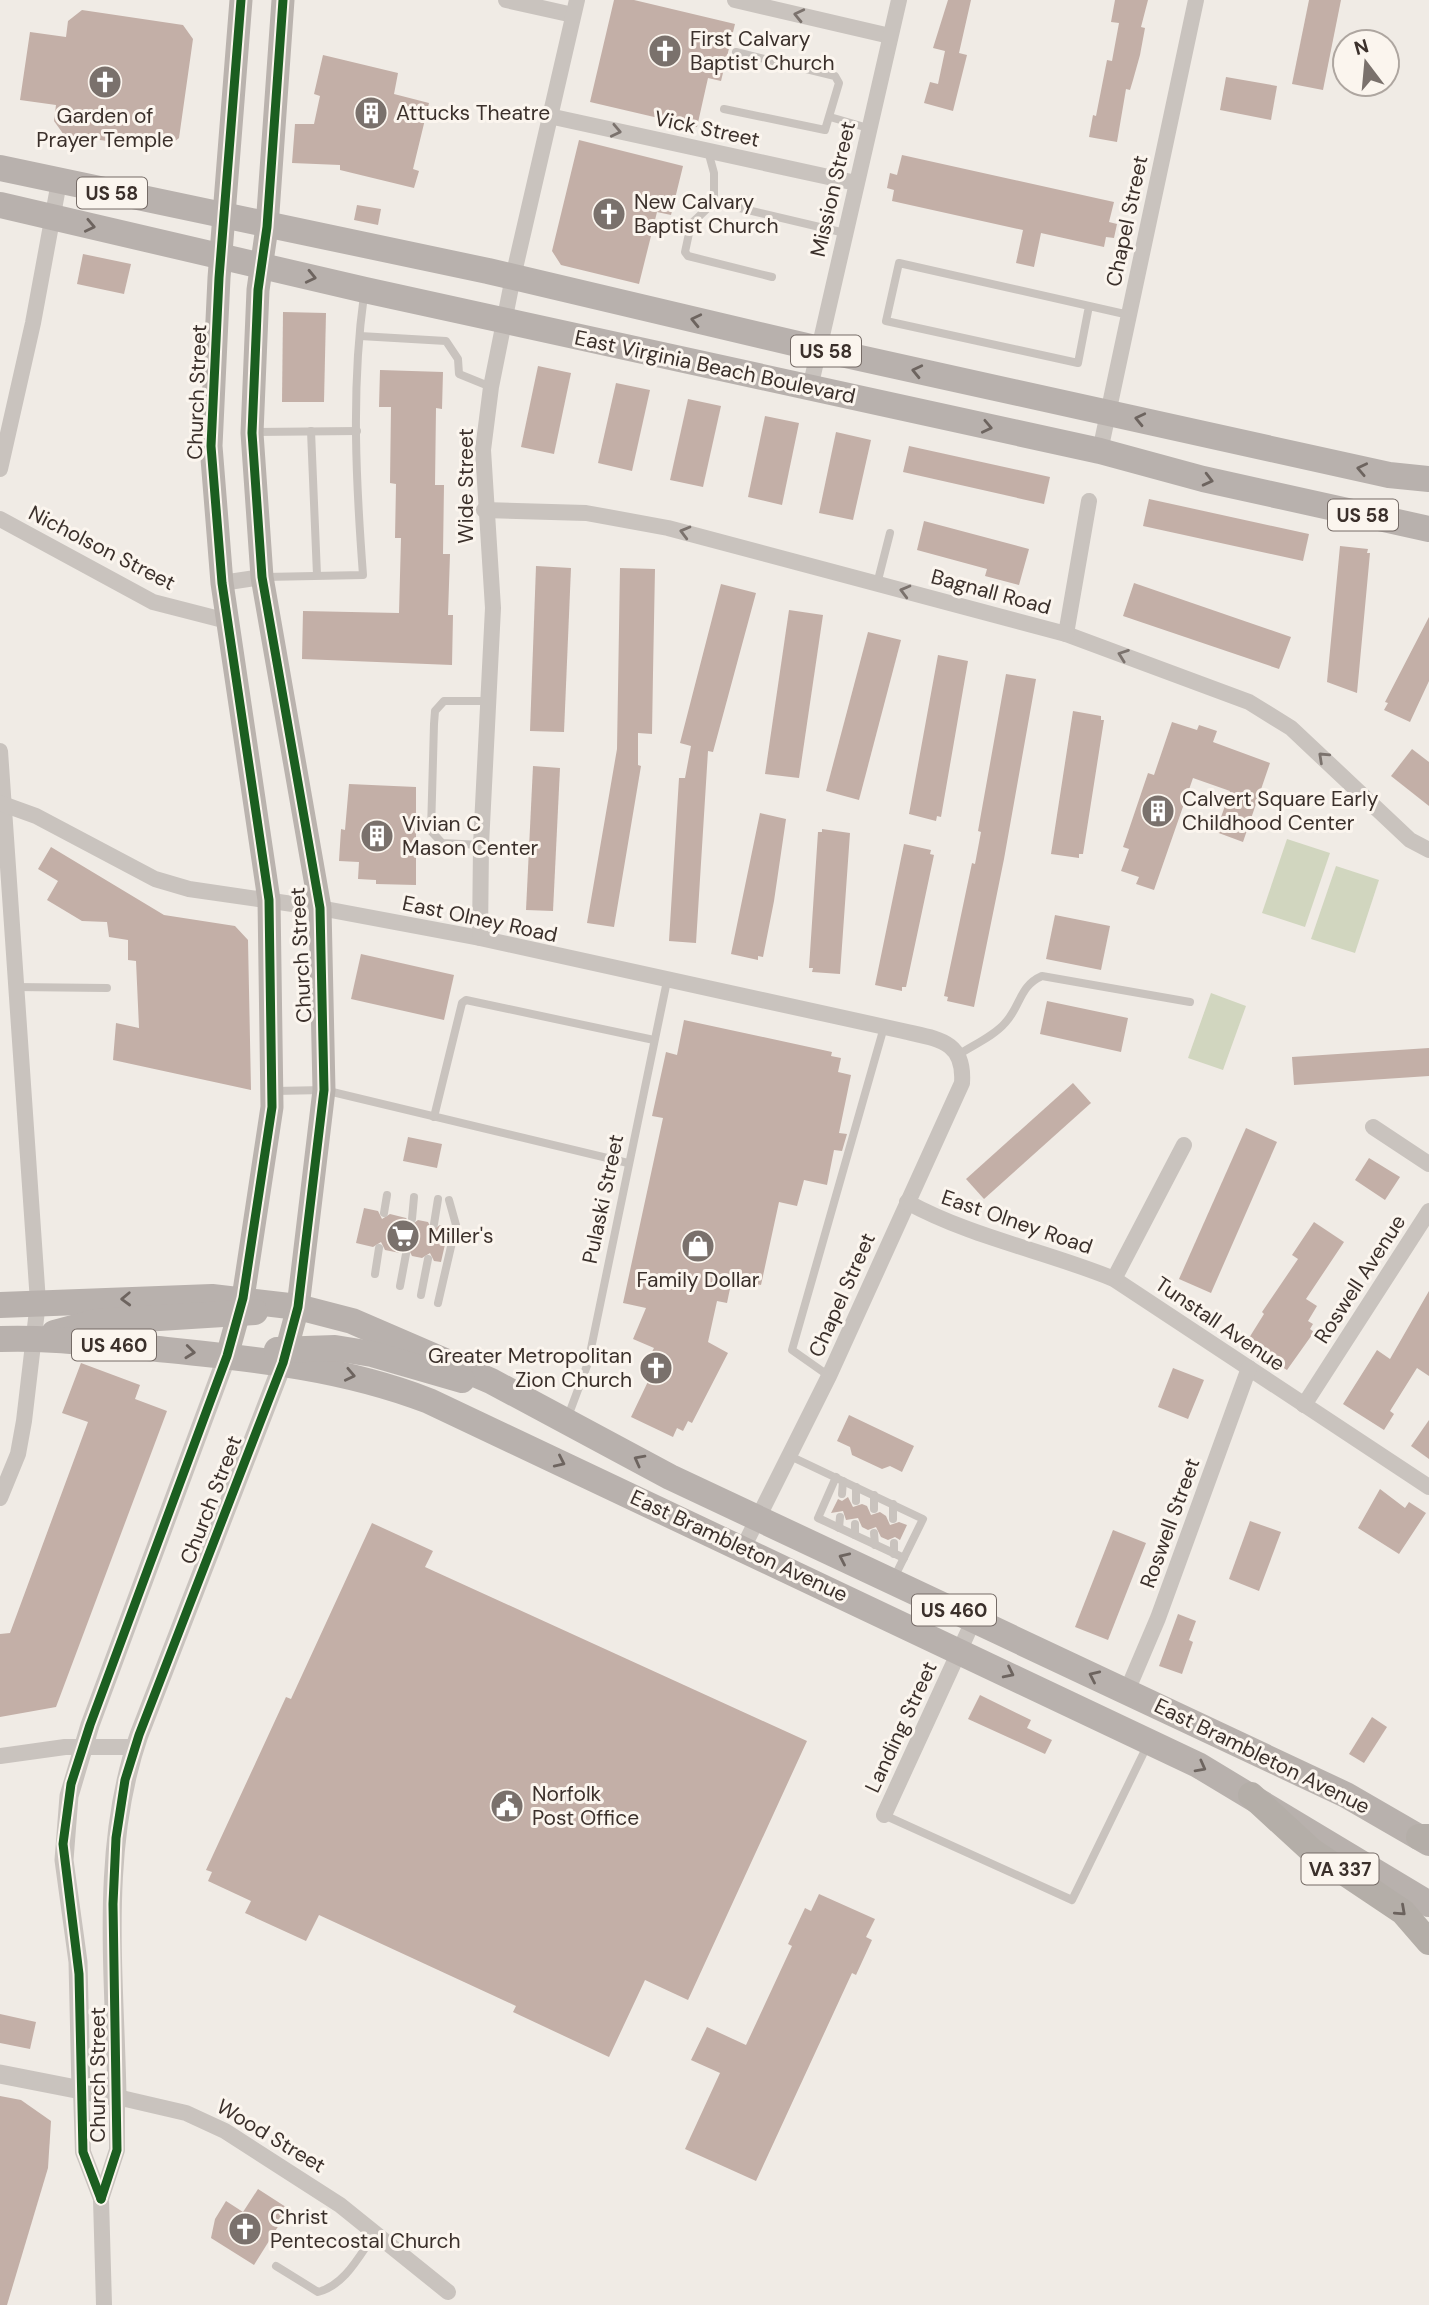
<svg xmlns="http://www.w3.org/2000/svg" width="1429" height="2305" viewBox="0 0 1429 2305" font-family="'DM Sans',sans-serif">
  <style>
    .green { fill: #d1d6bf }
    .building { fill: #c3afa7 }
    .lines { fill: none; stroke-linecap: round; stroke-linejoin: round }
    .service { stroke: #c9c3be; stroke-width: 8 }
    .minor { stroke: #c9c3be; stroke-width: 16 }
    .tertiary { stroke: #c9c3be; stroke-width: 19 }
    .secondary { stroke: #bab3ae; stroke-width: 23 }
    .primary { stroke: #b8b1ad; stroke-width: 26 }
    .trunk { stroke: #b4aea8; stroke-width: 26 }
    .cycleway-casing { stroke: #fbf5ee; stroke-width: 13 }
    .cycleway { stroke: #1b5e20; stroke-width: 9 }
    .oneway { stroke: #7b726d }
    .oneway2 { stroke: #6d645f }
    .oneway3 { stroke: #6b625d }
    .labels { text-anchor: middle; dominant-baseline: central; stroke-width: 6; stroke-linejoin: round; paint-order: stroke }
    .shield { fill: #fbf5ee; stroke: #756b66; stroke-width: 2 }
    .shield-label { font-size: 19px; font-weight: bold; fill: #3b302b }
    .poi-label { font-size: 21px; fill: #3b302b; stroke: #fbf5ee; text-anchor: start }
    .street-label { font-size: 21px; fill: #3b302b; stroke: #fbf5ee }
  </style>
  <rect width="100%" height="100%" fill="#f0ebe5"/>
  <!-- green -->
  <g class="green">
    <polygon points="1287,839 1330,853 1305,927 1262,913"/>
    <polygon points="1336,866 1379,880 1355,953 1311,939"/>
    <polygon points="1211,993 1246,1006 1223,1070 1188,1058"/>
  </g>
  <!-- building -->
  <g class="building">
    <polygon points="614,0 634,0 735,24 721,81 708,78 697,127 590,102"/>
    <polygon points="948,0 971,0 959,53 967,55 953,111 924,103 930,82 938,84 945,51 933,48"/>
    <polygon points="1115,0 1148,0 1141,27 1145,28 1140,55 1133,80 1130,90 1126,89 1117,142 1089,137 1093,115 1096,116 1107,60 1112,61 1119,23 1111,22"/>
    <polygon points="1309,0 1341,0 1323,90 1292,84"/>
    <polygon points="82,10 183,25 193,39 179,138 165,149 64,135 54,121 56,105 20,100 30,32 66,37 68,21"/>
    <polygon points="323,55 398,73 394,94 429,103 413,169 419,171 414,188 340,170 340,165 292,163 295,124 314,124 320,96 314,94"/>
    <polygon points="1226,77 1277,86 1271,120 1220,110"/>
    <polygon points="579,140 683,166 671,215 657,212 639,284 561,265 552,251"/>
    <polygon points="902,155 1114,202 1109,222 1117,224 1114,238 1106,237 1104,247 1041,233 1034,267 1016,263 1023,230 892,201 894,190 887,188 890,173 897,175"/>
    <polygon points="357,205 381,209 378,225 354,220"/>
    <polygon points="83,254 131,264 124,294 77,284"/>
    <polygon points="283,312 326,313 324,402 282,402"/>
    <polygon points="538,366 571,373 554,454 521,447"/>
    <polygon points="380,370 443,372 442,409 436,408 435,485 444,485 443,554 450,554 448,615 453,615 452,665 302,659 303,611 399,613 401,538 395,538 396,484 390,483 391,407 379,407"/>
    <polygon points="616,383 650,390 632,471 598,463"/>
    <polygon points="688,399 721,406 703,487 670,480"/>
    <polygon points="765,416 799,423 782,505 748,497"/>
    <polygon points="836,432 871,440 853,520 819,513"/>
    <polygon points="909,446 1050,477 1044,504 903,472"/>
    <polygon points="1149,499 1309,534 1303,561 1143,526"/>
    <polygon points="924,521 1029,549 1019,585 985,576 987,569 917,550"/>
    <polygon points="1340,546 1368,549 1367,553 1370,553 1357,693 1327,682"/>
    <polygon points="536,566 571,568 564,732 530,731"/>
    <polygon points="620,568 655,569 653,673 652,734 638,733 638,765 641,766 614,927 587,923 617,749"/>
    <polygon points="1134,583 1291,637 1279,669 1123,616"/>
    <polygon points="721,584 756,593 713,752 708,751 696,943 669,941 679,778 685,778 691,746 680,743"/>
    <polygon points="789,610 823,615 799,778 765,774"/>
    <polygon points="1429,617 1429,681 1410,722 1384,710 1388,703 1385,702"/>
    <polygon points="868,632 901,640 859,800 826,791"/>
    <polygon points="938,655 968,661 941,817 937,816 936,821 909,814"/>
    <polygon points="1006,674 1036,679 1004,859 974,1007 947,1001 948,997 944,996 972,863 975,864 981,832 978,831"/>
    <polygon points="1073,711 1101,716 1101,720 1104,720 1083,854 1079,854 1079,858 1051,854"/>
    <polygon points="1172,722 1197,730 1199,725 1217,731 1213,742 1270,763 1243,842 1216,832 1230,791 1193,778 1154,890 1136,884 1139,877 1121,871 1129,849 1123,847 1148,773 1154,775"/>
    <polygon points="1412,749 1429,762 1429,806 1391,776"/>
    <polygon points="533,766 560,768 553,911 526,910"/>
    <polygon points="349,784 416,787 416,885 376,884 376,880 358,879 359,862 339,861 341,829 345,830"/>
    <polygon points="760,813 786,819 774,901 763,957 758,956 758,960 731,954"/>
    <polygon points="822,829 850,833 840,974 812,972 813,968 809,968 818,832 822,832"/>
    <polygon points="904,844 931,850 930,854 934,855 906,987 902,987 902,991 875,985"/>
    <polygon points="51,847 164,915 235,926 248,940 251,1090 113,1060 116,1023 139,1028 136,961 128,960 128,940 109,937 107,922 82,921 47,900 58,881 38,869"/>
    <polygon points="1055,915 1110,926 1101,970 1046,959"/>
    <polygon points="361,954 454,975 444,1020 351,999"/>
    <polygon points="1047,1001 1128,1018 1121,1052 1040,1034"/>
    <polygon points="684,1020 832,1052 831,1056 841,1058 838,1072 851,1075 839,1133 847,1134 842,1151 834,1150 827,1185 804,1180 797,1206 779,1202 761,1285 732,1279 727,1303 717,1301 708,1342 728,1353 692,1423 688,1421 683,1431 677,1428 673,1437 631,1417 653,1371 644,1367 654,1348 633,1339 646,1308 623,1303 663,1118 652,1116 666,1052 677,1055"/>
    <polygon points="1429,1048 1429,1076 1294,1085 1292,1057"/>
    <polygon points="1073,1083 1091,1103 984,1199 966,1179"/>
    <polygon points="1246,1128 1277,1142 1211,1293 1179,1279"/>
    <polygon points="408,1137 442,1144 437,1168 403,1161"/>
    <polygon points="1369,1158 1400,1177 1385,1200 1355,1180"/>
    <polygon points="364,1208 378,1211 382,1219 390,1214 406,1218 411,1225 418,1220 428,1222 432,1230 440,1225 449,1227 441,1262 434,1261 430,1253 422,1258 412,1256 408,1248 400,1253 385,1250 381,1242 373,1247 356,1243"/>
    <polygon points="1314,1222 1344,1242 1306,1299 1317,1306 1308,1321 1313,1324 1310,1329 1314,1332 1287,1370 1259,1353 1263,1347 1249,1338 1264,1314 1262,1312 1298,1259 1292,1255"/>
    <polygon points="1429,1291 1429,1376 1417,1368 1390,1411 1394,1414 1384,1430 1343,1404 1377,1350 1390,1359"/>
    <polygon points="81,1363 140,1385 135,1399 167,1411 56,1707 0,1717 0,1634 10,1633 88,1422 62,1413"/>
    <polygon points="1173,1368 1204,1380 1188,1419 1158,1407"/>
    <polygon points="849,1415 914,1446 902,1472 890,1466 882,1469 852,1455 850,1447 837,1441"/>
    <polygon points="1429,1420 1429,1459 1411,1446"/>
    <polygon points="1380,1489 1405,1508 1409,1502 1426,1513 1399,1554 1358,1528"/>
    <polygon points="848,1497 853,1507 862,1504 867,1506 871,1515 880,1512 886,1516 890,1525 899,1522 907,1525 900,1540 895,1537 888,1540 881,1537 876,1527 868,1530 862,1527 858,1518 846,1520 843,1511 831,1513 838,1499 842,1501"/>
    <polygon points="1250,1521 1281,1532 1259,1591 1229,1579"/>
    <polygon points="372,1523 433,1551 425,1567 807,1741 688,2000 645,1980 609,2057 513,2012 516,2006 319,1915 306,1941 245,1913 251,1901 208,1881 212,1872 206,1870 286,1697 291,1699"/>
    <polygon points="1113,1530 1146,1543 1108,1640 1075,1627"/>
    <polygon points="1178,1614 1196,1621 1189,1640 1193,1642 1182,1674 1159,1666"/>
    <polygon points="980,1695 1031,1720 1027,1728 1052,1740 1045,1754 968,1719"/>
    <polygon points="1372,1717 1387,1727 1364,1763 1349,1754"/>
    <polygon points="819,1894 875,1919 866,1937 872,1940 856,1975 852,1973 756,2181 685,2149 720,2073 691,2060 707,2027 746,2045 792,1946 788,1944 805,1908 811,1911"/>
    <polygon points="0,2014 36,2022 30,2049 0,2043"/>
    <polygon points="0,2096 21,2100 51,2121 48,2168 7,2305 0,2305"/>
    <polygon points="258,2189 289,2209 254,2265 211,2238 215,2219 226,2201 243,2212"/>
  </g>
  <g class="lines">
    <!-- service -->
    <g class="service">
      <polyline points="724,109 825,130 839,83 835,76 736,52"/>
      <polyline points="830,117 868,128"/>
      <polyline points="708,151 714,173 714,202"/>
      <polyline points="772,277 688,256 685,252 691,224 714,202 845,233"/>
      <polyline points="1089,306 1078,363 886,321 899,263 1129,315"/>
      <polyline points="360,336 446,341 458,359 459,374 491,387"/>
      <polyline points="311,431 317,575"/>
      <polyline points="255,432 357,431"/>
      <path d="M265,577L363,575C356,482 351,388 364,295"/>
      <polyline points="877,584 890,533"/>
      <polyline points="481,845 442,843 431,831 434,724 435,711 444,701 488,701"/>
      <polyline points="15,987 107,988"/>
      <path d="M958,1055C973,1045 994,1036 1005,1023C1021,1006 1019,986 1042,976L1190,1002"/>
      <polyline points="275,1091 324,1090 628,1163"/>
      <polyline points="434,1117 462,1003 466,1000 654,1040"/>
      <polyline points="384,1213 387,1195"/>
      <polyline points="412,1219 414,1197"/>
      <polyline points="434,1224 438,1199"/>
      <polyline points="375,1274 379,1248"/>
      <polyline points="400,1286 406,1254"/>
      <polyline points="421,1295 428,1259"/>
      <polyline points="438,1303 456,1225 449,1200"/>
      <polyline points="829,1376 792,1350 884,1027"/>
      <polyline points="567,1419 588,1363 667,981"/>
      <polyline points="790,1456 923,1519 894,1578"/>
      <polyline points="836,1477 818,1518 904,1558"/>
      <polyline points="842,1494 843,1481"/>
      <polyline points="874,1495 874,1509"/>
      <polyline points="856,1501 856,1487"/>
      <polyline points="893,1504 893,1519"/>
      <polyline points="839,1528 840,1517"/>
      <polyline points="874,1533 875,1545"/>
      <polyline points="855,1535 855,1524"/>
      <polyline points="894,1543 894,1554"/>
      <polyline points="884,1815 1072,1900 1148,1744"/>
      <path d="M276,2266L318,2292C345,2285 359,2256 374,2235"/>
    </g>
    <!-- minor -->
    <g class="minor">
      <polyline points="506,0 573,15"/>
      <polyline points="735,0 890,36"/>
      <polyline points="549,116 856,183"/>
      <polyline points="810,388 899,0"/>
      <polyline points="1100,451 1196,0"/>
      <polyline points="0,469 33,323 59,182"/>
      <polyline points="484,510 586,513 668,528 1066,634 1249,702 1291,728 1410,840 1429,850"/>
      <polyline points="0,519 153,602 227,621"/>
      <polyline points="222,583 262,577"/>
      <polyline points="1066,634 1089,501"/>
      <polyline points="0,751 38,1302 24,1421 18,1454 0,1498"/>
      <path d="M0,803L36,816L155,879L189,889L320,908L480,938L903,1031C937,1039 965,1040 962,1083L829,1376L743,1548"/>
      <polyline points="480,938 481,845 493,608 483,450 491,387 513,277 577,0"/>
      <polyline points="1373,1127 1429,1164"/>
      <path d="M907,1202C973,1238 1046,1251 1114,1279L1429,1487"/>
      <polyline points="1114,1279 1184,1145"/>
      <polyline points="1304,1405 1429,1211"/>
      <polyline points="1127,1691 1158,1618 1249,1368"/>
      <polyline points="0,1756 65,1747 134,1747"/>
      <polyline points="884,1815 974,1619"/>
      <polyline points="81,2090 83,2152 101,2199"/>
      <polyline points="104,2305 101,2199 117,2150 117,2097 186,2113 225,2131 340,2205 448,2292"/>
    </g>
    <!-- tertiary -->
    <g class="tertiary">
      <path d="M0,2074L117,2097C115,1977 99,1850 139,1735L283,1363"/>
      <polyline points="81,2090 78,1962 64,1860 69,1796 90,1725 227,1356"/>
    </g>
    <!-- secondary -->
    <g class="secondary">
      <polyline points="227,1356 243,1298 272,1107 269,900 222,583 211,446 219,278 241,0"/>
      <polyline points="283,1363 298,1307 324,1090 320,908 262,577 252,433 258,290 267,227 283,0"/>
    </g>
    <!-- primary -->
    <g class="primary">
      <polyline points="0,168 488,271 819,349 1389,475 1429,479"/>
      <polyline points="0,205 365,290 1100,451 1203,479 1429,529"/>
      <polyline points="0,1305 212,1297 298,1307 352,1321 491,1381 670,1477 1346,1795 1429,1843"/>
      <polyline points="54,1333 95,1322 255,1312"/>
      <path d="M0,1339C49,1337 100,1344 148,1348C244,1358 339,1366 429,1401L1198,1765L1429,1904"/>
      <polyline points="277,1350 335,1348 372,1354 462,1380"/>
    </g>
    <!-- trunk -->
    <g class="trunk">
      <polyline points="1251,1795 1312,1851 1403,1912 1429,1942"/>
      <polyline points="1419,1837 1429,1837"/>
    </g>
    <defs>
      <g id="cycleway">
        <polyline points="101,2199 117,2150 113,1904 116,1838 125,1780 139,1735 283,1363 298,1307 324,1090 320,908 262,577 252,433 258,290 267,227 283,0"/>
        <polyline points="101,2199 83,2152 79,1974 63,1844 71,1784 90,1725 227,1356 243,1298 272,1107 269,900 222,583 211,446 219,278 241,0"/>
      </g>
    </defs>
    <!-- cycleway casing -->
    <use href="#cycleway" class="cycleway-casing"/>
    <!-- cycleway -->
    <use href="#cycleway" class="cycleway"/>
  </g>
  <!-- one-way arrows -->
  <defs><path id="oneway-chevron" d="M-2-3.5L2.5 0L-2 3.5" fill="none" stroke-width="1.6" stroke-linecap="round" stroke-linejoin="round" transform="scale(1.75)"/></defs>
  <g class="oneway">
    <use href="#oneway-chevron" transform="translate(799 15) rotate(-167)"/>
    <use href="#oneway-chevron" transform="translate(616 131) rotate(12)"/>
    <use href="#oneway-chevron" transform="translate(685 532) rotate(-165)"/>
    <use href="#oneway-chevron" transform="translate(905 591) rotate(-165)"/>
    <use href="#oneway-chevron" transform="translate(1123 655) rotate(-160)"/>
    <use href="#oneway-chevron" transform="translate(1323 757) rotate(-137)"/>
  </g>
  <g class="oneway2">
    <use href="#oneway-chevron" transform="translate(90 226) rotate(12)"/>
    <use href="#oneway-chevron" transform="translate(311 277) rotate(13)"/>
    <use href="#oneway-chevron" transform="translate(696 320) rotate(-167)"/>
    <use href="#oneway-chevron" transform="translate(917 371) rotate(-167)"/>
    <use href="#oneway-chevron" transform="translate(1140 419) rotate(-167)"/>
    <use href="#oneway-chevron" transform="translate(987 427) rotate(12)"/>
    <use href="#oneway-chevron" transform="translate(1362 469) rotate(-168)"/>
    <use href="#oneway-chevron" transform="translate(1208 480) rotate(14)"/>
    <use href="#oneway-chevron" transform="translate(126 1299) rotate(178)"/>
    <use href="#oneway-chevron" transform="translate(190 1352) rotate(6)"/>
    <use href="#oneway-chevron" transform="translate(350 1375) rotate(12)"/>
    <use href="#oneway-chevron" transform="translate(639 1460) rotate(-152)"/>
    <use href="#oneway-chevron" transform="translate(560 1462) rotate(25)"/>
    <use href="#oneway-chevron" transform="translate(844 1558) rotate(-155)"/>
    <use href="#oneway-chevron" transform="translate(1009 1673) rotate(26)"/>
    <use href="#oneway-chevron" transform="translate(1094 1676) rotate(-155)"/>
    <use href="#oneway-chevron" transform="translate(1201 1767) rotate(28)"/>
  </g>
  <use class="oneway3" href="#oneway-chevron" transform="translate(1401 1911) rotate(42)"/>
  <!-- icons -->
  <defs>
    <symbol id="church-disc" viewBox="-11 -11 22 22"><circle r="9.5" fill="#7a716c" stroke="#fbf5ee"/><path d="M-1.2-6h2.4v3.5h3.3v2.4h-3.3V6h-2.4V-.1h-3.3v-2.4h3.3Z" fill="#fff"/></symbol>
    <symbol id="building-disc" viewBox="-11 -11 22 22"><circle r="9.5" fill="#7a716c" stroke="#fbf5ee"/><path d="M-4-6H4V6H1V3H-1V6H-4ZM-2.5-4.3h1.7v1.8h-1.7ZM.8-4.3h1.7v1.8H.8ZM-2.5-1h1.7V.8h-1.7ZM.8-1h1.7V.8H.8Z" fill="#fff"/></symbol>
    <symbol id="supermarket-disc" viewBox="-11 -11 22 22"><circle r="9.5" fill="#7a716c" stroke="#fbf5ee"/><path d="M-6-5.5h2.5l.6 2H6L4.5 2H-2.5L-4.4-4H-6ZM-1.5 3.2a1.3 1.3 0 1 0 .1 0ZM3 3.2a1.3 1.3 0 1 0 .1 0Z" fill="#fff"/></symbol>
    <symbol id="shop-disc" viewBox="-11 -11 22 22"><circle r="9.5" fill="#7a716c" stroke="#fbf5ee"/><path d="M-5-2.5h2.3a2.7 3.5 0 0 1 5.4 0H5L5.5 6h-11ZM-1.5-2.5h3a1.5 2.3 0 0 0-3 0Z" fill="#fff"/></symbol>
    <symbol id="civic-disc" viewBox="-11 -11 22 22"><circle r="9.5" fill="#7a716c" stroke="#fbf5ee"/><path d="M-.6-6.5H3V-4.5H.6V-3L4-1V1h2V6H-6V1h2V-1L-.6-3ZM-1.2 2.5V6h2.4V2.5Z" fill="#fff"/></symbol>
  </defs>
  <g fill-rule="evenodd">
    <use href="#church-disc" x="646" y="32" width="38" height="38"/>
    <use href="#church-disc" x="86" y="63" width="38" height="38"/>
    <use href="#building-disc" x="352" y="94" width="38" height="38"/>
    <use href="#church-disc" x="590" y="195" width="38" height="38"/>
    <use href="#building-disc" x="1139" y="792" width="38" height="38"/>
    <use href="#building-disc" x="358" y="817" width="38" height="38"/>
    <use href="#supermarket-disc" x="384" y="1217" width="38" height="38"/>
    <use href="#shop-disc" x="679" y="1227" width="38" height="38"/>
    <use href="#church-disc" x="637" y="1349" width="38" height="38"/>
    <use href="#civic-disc" x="488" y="1787" width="38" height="38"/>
    <use href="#church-disc" x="226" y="2210" width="38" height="38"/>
  </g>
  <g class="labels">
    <!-- shield labels -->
    <g class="shield">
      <rect x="77" y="177.5" width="70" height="31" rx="5"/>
      <rect x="791" y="335.5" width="70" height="31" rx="5"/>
      <rect x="1328" y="499.5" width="70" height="31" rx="5"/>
      <rect x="72" y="1329.5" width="84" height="31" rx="5"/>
      <rect x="912" y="1594.5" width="84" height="31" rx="5"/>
      <rect x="1301.5" y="1853.5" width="77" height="31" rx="5"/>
    </g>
    <g class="shield-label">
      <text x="112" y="193">US 58</text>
      <text x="826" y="351">US 58</text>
      <text x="1363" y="515">US 58</text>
      <text x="114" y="1345">US 460</text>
      <text x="954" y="1610">US 460</text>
      <text x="1340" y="1869">VA 337</text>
    </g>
    <!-- poi labels -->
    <g class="poi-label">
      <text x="690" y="39">First Calvary<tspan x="690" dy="24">Baptist Church</tspan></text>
      <text x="396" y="113">Attucks Theatre</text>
      <text x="105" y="116" text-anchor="middle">Garden of<tspan x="105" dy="24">Prayer Temple</tspan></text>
      <text x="634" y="202">New Calvary<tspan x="634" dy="24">Baptist Church</tspan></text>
      <text x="1182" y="799">Calvert Square Early<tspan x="1182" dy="24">Childhood Center</tspan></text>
      <text x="402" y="824">Vivian C<tspan x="402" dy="24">Mason Center</tspan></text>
      <text x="428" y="1236">Miller's</text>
      <text x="698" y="1280" text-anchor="middle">Family Dollar</text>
      <text x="632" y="1356" text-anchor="end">Greater Metropolitan<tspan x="632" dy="24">Zion Church</tspan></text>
      <text x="532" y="1794">Norfolk<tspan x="532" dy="24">Post Office</tspan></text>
      <text x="270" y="2217">Christ<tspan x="270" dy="24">Pentecostal Church</tspan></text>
    </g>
    <!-- street labels -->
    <g class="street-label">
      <text transform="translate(707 129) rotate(12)">Vick Street</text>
      <text transform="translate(833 189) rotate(-77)">Mission Street</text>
      <text transform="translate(1127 221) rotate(-78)">Chapel Street</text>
      <text transform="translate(715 367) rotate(12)">East Virginia Beach Boulevard</text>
      <text transform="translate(197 392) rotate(-88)">Church Street</text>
      <text transform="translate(466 486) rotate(-90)">Wide Street</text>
      <text transform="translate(102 548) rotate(27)">Nicholson Street</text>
      <text transform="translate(991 592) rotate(15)">Bagnall Road</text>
      <text transform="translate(480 919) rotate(12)">East Olney Road</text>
      <text transform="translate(301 955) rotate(-93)">Church Street</text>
      <text transform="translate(603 1199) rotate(-78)">Pulaski Street</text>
      <text transform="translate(1017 1222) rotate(19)">East Olney Road</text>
      <text transform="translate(1360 1279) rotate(-57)">Roswell Avenue</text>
      <text transform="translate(842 1295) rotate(-66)">Chapel Street</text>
      <text transform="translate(1220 1324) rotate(34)">Tunstall Avenue</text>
      <text transform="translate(211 1500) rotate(-69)">Church Street</text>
      <text transform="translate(1170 1523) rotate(-70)">Roswell Street</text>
      <text transform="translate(739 1546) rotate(25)">East Brambleton Avenue</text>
      <text transform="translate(901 1727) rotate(-65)">Landing Street</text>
      <text transform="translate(1262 1756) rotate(26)">East Brambleton Avenue</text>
      <text transform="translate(98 2075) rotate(-90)">Church Street</text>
      <text transform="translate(271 2136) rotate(31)">Wood Street</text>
    </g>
  </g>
  <!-- north arrow -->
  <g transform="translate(1366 63) rotate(344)"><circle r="33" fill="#fbf5ee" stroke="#aea6a0" stroke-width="2"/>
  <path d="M0-5L12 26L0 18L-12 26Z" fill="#7a716c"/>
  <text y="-10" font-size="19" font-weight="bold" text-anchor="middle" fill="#3b302b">N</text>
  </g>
</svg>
